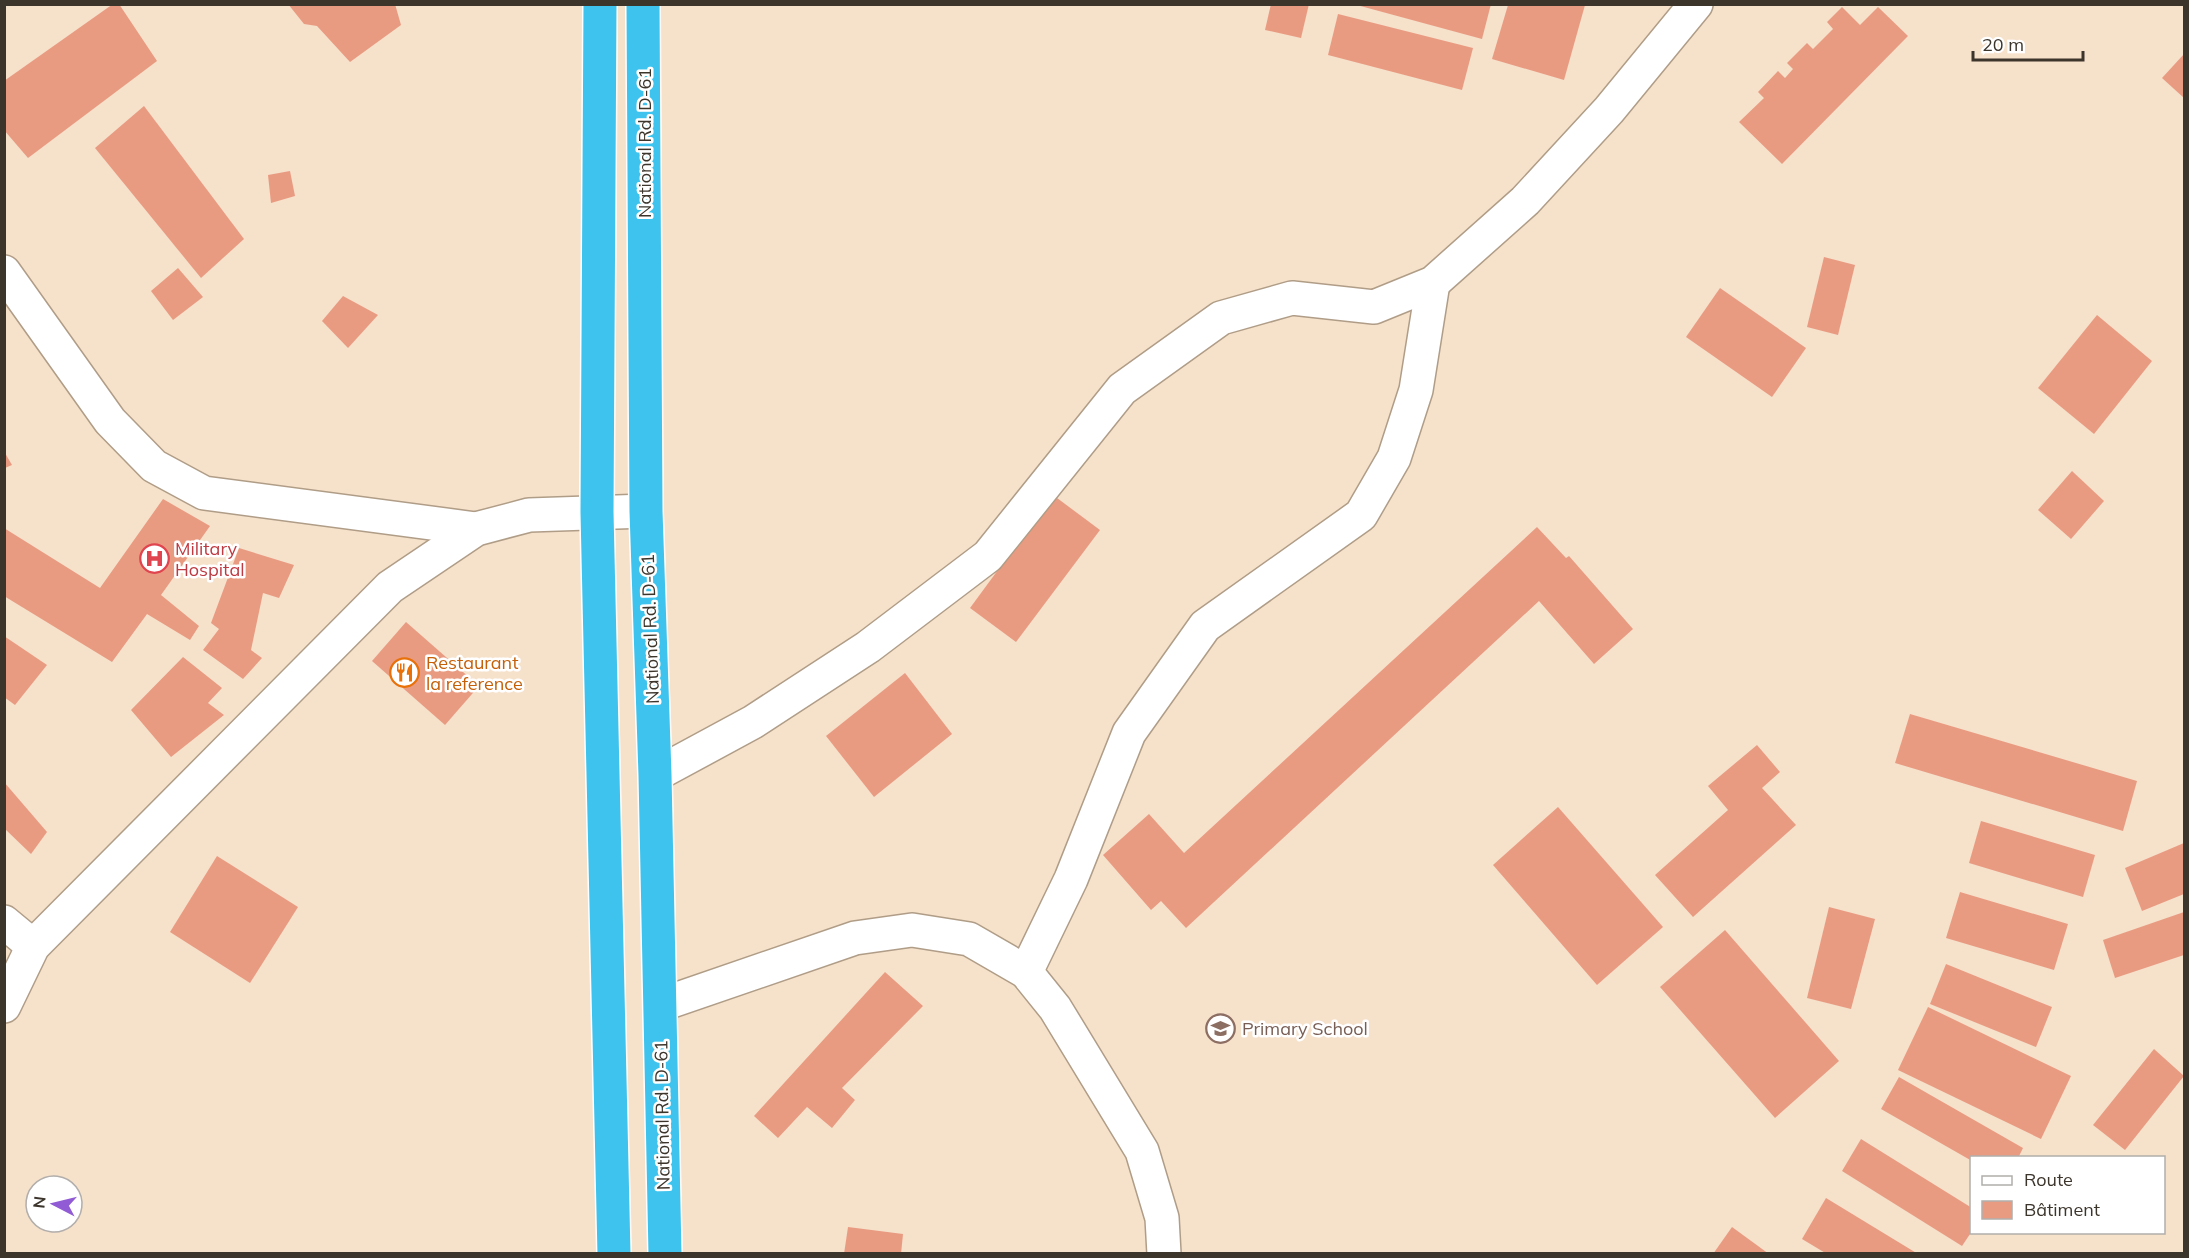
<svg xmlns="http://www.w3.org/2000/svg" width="2189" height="1258" viewBox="0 0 2189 1258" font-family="Mulish,sans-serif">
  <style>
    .building { fill: #e99b82 }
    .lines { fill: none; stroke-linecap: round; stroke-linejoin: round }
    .street-casing { stroke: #b09d87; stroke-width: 36 }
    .highway-casing { stroke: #fff; stroke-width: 36 }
    .street { stroke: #fff; stroke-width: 33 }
    .highway { stroke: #3dc3ed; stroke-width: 33 }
    .labels { text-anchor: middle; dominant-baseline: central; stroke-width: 5; stroke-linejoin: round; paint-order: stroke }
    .street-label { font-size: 18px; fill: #3c352c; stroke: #fff }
    .health-label { font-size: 18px; fill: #be3a42; stroke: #fff; text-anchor: start }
    .food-label { font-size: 18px; fill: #c56008; stroke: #fff; text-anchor: start }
    .education-label { font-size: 18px; fill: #785e54; stroke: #fff; text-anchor: start }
  </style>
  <rect width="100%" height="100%" fill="#f6e1cb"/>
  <!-- building -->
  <g class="building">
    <polygon points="113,4 119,4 157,61 28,158 4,130 4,81"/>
    <polygon points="288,4 395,4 401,25 350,62 317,26 304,24"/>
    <polygon points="1271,4 1309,4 1301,38 1265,30"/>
    <polygon points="1353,4 1491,4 1482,39"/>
    <polygon points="1508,5 1585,5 1564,80 1492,59"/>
    <polygon points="1842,7 1860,25 1878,7 1908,36 1782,164 1739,122 1764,98 1758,92 1778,71 1785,78 1793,69 1787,63 1807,43 1813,49 1833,29 1827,22"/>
    <polygon points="1338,14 1473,48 1462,90 1328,55"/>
    <polygon points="2184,54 2184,98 2162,78"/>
    <polygon points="144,106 244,239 201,278 95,148"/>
    <polygon points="290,171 295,196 271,203 268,175"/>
    <polygon points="1824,257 1855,265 1838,335 1807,327"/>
    <polygon points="178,268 203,297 173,320 151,291"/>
    <polygon points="1720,288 1806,348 1772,397 1686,337"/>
    <polygon points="343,296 378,315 348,348 322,321"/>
    <polygon points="2097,315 2152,361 2094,434 2038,388"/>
    <polygon points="5,453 12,465 5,468"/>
    <polygon points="2072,471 2104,501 2071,539 2038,510"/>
    <polygon points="1053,495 1100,530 1016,642 970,608"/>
    <polygon points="163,499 210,526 161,595 199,626 190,640 147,614 112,662 4,596 4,528 100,588"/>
    <polygon points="1537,527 1566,558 1569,556 1633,629 1594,664 1539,601 1186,928 1161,901 1151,910 1103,855 1149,814 1184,853"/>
    <polygon points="239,548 294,565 279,598 263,593 251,650 262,658 243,679 203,650 219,629 211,623"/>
    <polygon points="406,622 479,686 445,725 372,661"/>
    <polygon points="4,636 47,665 15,705 4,697"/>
    <polygon points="183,657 222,688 208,703 224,715 171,757 131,710"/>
    <polygon points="905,673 952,734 874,797 826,736"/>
    <polygon points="1910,714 2137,781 2123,831 1895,763"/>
    <polygon points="1757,745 1780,772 1762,788 1796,825 1693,917 1655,875 1728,810 1708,786"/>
    <polygon points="4,782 47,832 31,854 4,828"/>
    <polygon points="1558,807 1663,927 1597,985 1493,865"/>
    <polygon points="1981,821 2095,855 2083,897 1969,863"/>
    <polygon points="2184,843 2184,894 2142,911 2125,868"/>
    <polygon points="217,856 298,907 250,983 170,932"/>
    <polygon points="1960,892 2068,924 2054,970 1946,938"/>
    <polygon points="1829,907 1875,919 1851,1009 1807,998"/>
    <polygon points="2184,912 2184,955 2115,978 2103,940"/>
    <polygon points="1725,930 1839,1061 1775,1118 1660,987"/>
    <polygon points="1946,964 2052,1007 2036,1047 1930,1004"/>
    <polygon points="885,972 923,1006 842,1088 855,1100 832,1128 807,1107 778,1138 754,1116"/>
    <polygon points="1928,1007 2071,1076 2041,1139 1898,1070"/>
    <polygon points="2154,1049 2184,1076 2125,1150 2093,1125"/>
    <polygon points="1899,1077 2023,1148 2018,1158 1972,1158 1972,1161 1881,1109"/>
    <polygon points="1861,1139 1972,1208 1972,1231 1962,1246 1842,1171"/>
    <polygon points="1826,1198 1918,1254 1827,1254 1802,1239"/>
    <polygon points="848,1227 903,1234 901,1254 844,1254"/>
    <polygon points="1732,1227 1769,1254 1713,1254"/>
  </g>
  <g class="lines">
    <defs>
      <g id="street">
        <polyline points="4,272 110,421 154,466 204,493 476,529"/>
        <polyline points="655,775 753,722 868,647 988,556 1122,389 1221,318 1292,298 1374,307 1433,283 1525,201 1609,110 1696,4"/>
        <polyline points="4,922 33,946"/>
        <polyline points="1026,972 1071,879 1129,733 1205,626 1361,515 1394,458 1416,390 1433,283"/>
        <polyline points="660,1005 855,938 912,930 969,939 1026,972 1055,1008 1142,1151 1162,1218 1164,1254"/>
        <polyline points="4,1006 33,946 390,587 476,529 529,515 646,511"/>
      </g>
      <g id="highway">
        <polyline points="600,4 597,512 614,1254"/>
        <polyline points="643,4 646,511 655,775 665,1254"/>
      </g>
    </defs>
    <!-- street casing -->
    <use href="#street" class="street-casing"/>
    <!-- highway casing -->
    <use href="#highway" class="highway-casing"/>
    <!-- street -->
    <use href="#street" class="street"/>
    <!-- highway -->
    <use href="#highway" class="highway"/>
  </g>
  <!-- icons -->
  <defs>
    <symbol id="hospital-ring" viewBox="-11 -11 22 22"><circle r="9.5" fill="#fff" stroke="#e0444e" stroke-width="1.5"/><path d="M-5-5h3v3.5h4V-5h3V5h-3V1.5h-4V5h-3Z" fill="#e0444e"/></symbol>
    <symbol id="restaurant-ring" viewBox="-11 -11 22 22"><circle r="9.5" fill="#fff" stroke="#e8710a" stroke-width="1.5"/><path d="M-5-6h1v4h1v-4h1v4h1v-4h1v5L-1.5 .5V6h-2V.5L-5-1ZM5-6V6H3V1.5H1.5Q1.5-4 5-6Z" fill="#e8710a"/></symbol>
    <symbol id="school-ring" viewBox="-11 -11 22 22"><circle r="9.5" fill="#fff" stroke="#8d6e63" stroke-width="1.5"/><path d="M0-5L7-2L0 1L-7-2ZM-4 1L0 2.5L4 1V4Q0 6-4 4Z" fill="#8d6e63"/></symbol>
  </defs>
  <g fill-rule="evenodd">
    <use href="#hospital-ring" x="138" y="542" width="33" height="33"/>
    <use href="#restaurant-ring" x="388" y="656" width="33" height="33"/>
    <use href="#school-ring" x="1204" y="1012" width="33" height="33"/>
  </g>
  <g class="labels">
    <!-- street labels -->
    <g class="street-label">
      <text transform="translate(644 143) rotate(-90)">National Rd. D-61</text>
      <text transform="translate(650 629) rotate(-92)">National Rd. D-61</text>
      <text transform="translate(662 1115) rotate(-91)">National Rd. D-61</text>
    </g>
    <!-- health labels -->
    <g class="health-label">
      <text x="175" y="548">Military<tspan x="175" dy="21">Hospital</tspan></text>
    </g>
    <!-- food labels -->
    <g class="food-label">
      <text x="426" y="662">Restaurant<tspan x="426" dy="21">la reference</tspan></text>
    </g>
    <!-- education labels -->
    <g class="education-label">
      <text x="1242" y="1028">Primary School</text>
    </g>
  </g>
  <!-- border -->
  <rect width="2189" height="1258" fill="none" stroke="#3c352c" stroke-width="12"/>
  <!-- legend -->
  <rect x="1970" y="1156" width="195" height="78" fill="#ffffff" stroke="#b1aeab" stroke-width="1.5"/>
  <rect x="1982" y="1176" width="30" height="9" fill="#ffffff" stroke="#b1aeab" stroke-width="1.5"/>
  <text x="2024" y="1186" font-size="18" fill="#3c352c">Route</text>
  <rect x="1982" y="1201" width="30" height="18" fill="#e99b82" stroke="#b1aeab" stroke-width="1.5"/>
  <text x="2024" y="1216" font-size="18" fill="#3c352c">Bâtiment</text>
  <!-- north arrow -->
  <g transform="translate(54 1204) rotate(277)"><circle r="28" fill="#ffffff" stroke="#b1aeab" stroke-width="1.5"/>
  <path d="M0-4.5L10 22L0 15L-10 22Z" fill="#905bd4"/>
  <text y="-9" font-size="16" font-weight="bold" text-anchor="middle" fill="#3c352c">N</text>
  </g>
  <!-- scale -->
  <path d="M1973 51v9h110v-9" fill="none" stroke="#3c352c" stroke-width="3"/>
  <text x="1982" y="51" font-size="18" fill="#3c352c" stroke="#ffffff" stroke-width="4.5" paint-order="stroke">20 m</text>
</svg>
